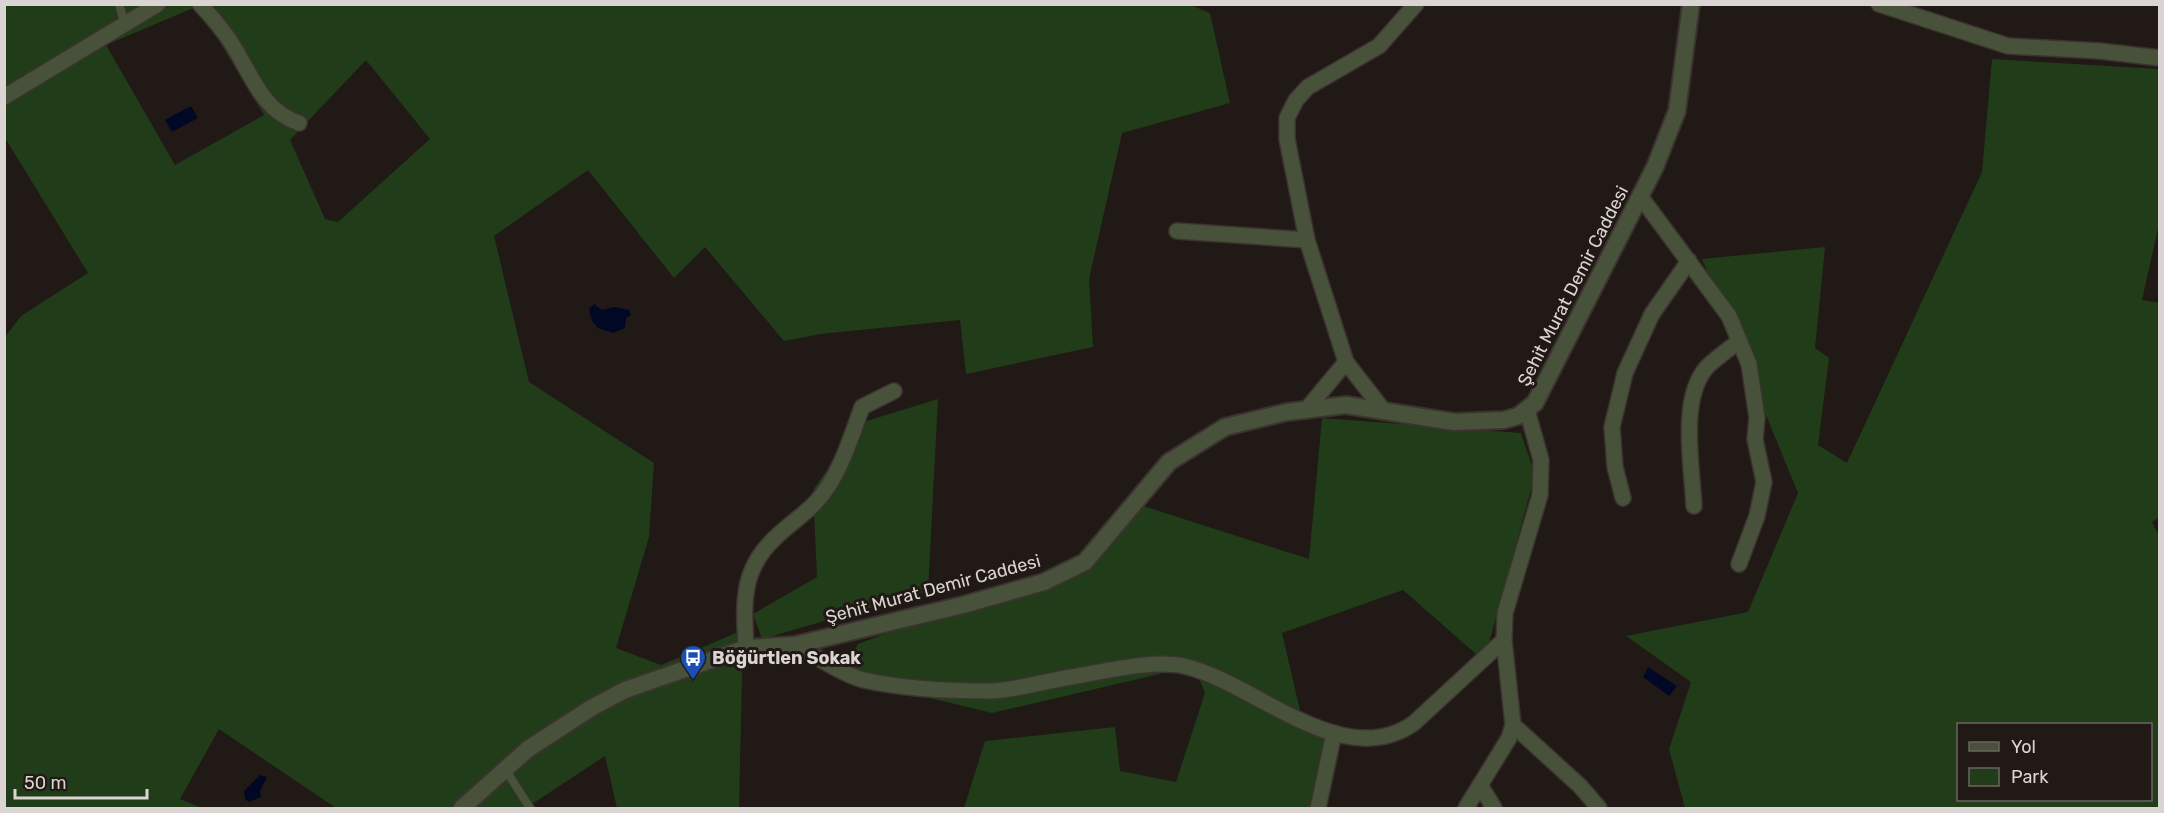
<svg xmlns="http://www.w3.org/2000/svg" width="2164" height="813" viewBox="0 0 2164 813" font-family="Rubik,sans-serif">
  <style>
    .green { fill: #213c18; fill-rule: evenodd }
    .water { fill: #000826 }
    .lines { fill: none; stroke-linecap: round; stroke-linejoin: round }
    .service-casing { stroke: #3b332f; stroke-width: 10 }
    .minor-casing { stroke: #3b332f; stroke-width: 18 }
    .tertiary-casing { stroke: #3b332f; stroke-width: 20 }
    .service { stroke: #48513a; stroke-width: 8 }
    .minor { stroke: #48513a; stroke-width: 15 }
    .tertiary { stroke: #48513a; stroke-width: 16 }
    .labels { text-anchor: middle; dominant-baseline: central; stroke-width: 6; stroke-linejoin: round; paint-order: stroke }
    .street-label { font-size: 18px; fill: #dad4d2; stroke: #211915 }
    .poi-label { font-size: 18px; font-weight: bold; fill: #dad4d2; stroke: #211915; text-anchor: start }
  </style>
  <rect width="100%" height="100%" fill="#211915"/>
  <!-- green -->
  <g class="green">
    <path d="M5,4L1190,5L1210,13L1230,103L1122,133L1089,279L1093,347L966,374L960,320L820,334L784,341L705,247L674,278L588,170L494,236L529,382L654,463L649,537L616,648L661,665L743,630L739,808H617L605,756L526,808H336L219,729L180,799L202,808H5V337L21,316L88,273L5,138ZM198,6L264,115L175,165L106,45ZM366,60L430,139L338,222L325,219L290,140Z"/>
    <path d="M1992,59L2159,69V224L2142,300L2160,303V517L2152,522L2160,538L2159,808H1685L1669,749L1691,682L1626,636L1748,612L1798,493L1702,259L1825,247L1815,348L1829,358L1818,445L1847,463L1982,172ZM1958,724H2150V800H1958Z"/>
    <polygon points="938,399 928,591 762,639 753,614 817,577 813,490 860,423"/>
    <polygon points="1322,418 1521,433 1535,475 1484,661 1403,590 1282,633 1302,719 1326,740 1312,808 964,808 985,741 1115,727 1120,771 1176,782 1205,693 1194,666 992,713 839,676 858,644 1093,555 1143,506 1309,559"/>
  </g>
  <!-- water -->
  <g class="water">
    <polygon points="191,106 198,118 172,132 165,120"/>
    <polygon points="594,304 602,310 614,307 629,310 631,315 626,318 625,328 613,333 598,328 592,321 589,309"/>
    <polygon points="1648,667 1677,686 1669,696 1643,677"/>
    <polygon points="260,775 267,777 260,791 261,797 249,802 245,799 244,791"/>
  </g>
  <g class="lines">
    <defs>
      <g id="service">
        <polyline points="119,4 125,24"/>
        <polyline points="505,769 530,808"/>
      </g>
      <g id="minor">
        <path d="M200,4C212,17 223,30 232,44C252,75 262,111 299,123"/>
        <polyline points="1879,4 2008,46 2100,51 2160,58"/>
        <polyline points="4,97 158,4"/>
        <polyline points="1640,196 1729,316 1749,364 1757,418 1755,439 1764,482 1757,516 1739,564"/>
        <polyline points="1177,231 1307,240"/>
        <polyline points="1306,410 1346,362"/>
        <polyline points="1384,411 1346,362 1307,240 1287,139 1287,118 1296,100 1308,87 1379,46 1416,4"/>
        <polyline points="1623,498 1615,467 1612,427 1625,373 1652,314 1689,261"/>
        <path d="M1694,506C1692,467 1679,398 1707,367C1716,358 1729,349 1739,341"/>
        <path d="M795,645C815,655 843,675 864,680C903,689 950,691 990,691C1017,690 1045,681 1071,677C1102,672 1153,659 1184,666C1254,682 1343,774 1414,723L1504,640"/>
        <path d="M746,648C744,604 740,571 775,538C788,525 804,515 816,502C839,478 851,437 862,407L894,391"/>
        <polyline points="1513,725 1580,786 1599,808"/>
        <polyline points="1480,785 1494,808"/>
        <polyline points="1318,808 1334,733"/>
        <polyline points="1466,808 1509,738 1513,725 1504,640 1505,613 1540,495 1541,460 1527,410"/>
      </g>
      <polyline id="tertiary" points="462,808 528,749 591,708 625,690 746,648 795,645 963,605 1044,582 1085,562 1169,462 1225,427 1287,412 1346,405 1454,422 1504,420 1518,416 1535,403 1655,167 1677,111 1691,4"/>
    </defs>
    <!-- service casing -->
    <use href="#service" class="service-casing"/>
    <!-- minor casing -->
    <use href="#minor" class="minor-casing"/>
    <!-- tertiary casing -->
    <use href="#tertiary" class="tertiary-casing"/>
    <!-- service -->
    <use href="#service" class="service"/>
    <!-- minor -->
    <use href="#minor" class="minor"/>
    <!-- tertiary -->
    <use href="#tertiary" class="tertiary"/>
  </g>
  <!-- icons -->
  <defs>
    <symbol id="bus-pin" viewBox="-11 -11 22 30"><path d="M0 17L-7.5 6A9.5 9.5 0 1 1 7.5 6Z" fill="#1a4fb4" stroke="#211915"/><path d="M-5-6H5V4H4V6H2V4H-2V6H-4V4H-5ZM-3.5-4V0h7V-4ZM-3.5 1.2v1.5H-2V1.2ZM2 1.2v1.5H3.5V1.2Z" fill="#fff"/></symbol>
  </defs>
  <g fill-rule="evenodd">
    <use href="#bus-pin" x="678" y="643" width="30" height="40"/>
  </g>
  <g class="labels">
    <!-- street labels -->
    <g class="street-label">
      <text transform="translate(1573 286) rotate(-63)">Şehit Murat Demir Caddesi</text>
      <text transform="translate(933 589) rotate(-15)">Şehit Murat Demir Caddesi</text>
    </g>
    <!-- poi labels -->
    <g class="poi-label">
      <text x="712" y="658">Böğürtlen Sokak</text>
    </g>
  </g>
  <!-- border -->
  <rect width="2164" height="813" fill="none" stroke="#dad4d2" stroke-width="12"/>
  <!-- legend -->
  <rect x="1957" y="723" width="195" height="78" fill="#211915" stroke="#6b6461" stroke-width="1.5"/>
  <rect x="1969" y="742" width="30" height="9" fill="#48513a" stroke="#6b6461" stroke-width="1.5"/>
  <text x="2011" y="753" font-size="18" fill="#dad4d2">Yol</text>
  <rect x="1969" y="768" width="30" height="18" fill="#213c18" stroke="#6b6461" stroke-width="1.5"/>
  <text x="2011" y="783" font-size="18" fill="#dad4d2">Park</text>
  <!-- scale -->
  <path d="M15 789v9h132v-9" fill="none" stroke="#dad4d2" stroke-width="3"/>
  <text x="24" y="789" font-size="18" fill="#dad4d2" stroke="#211915" stroke-width="4.5" paint-order="stroke">50 m</text>
</svg>
